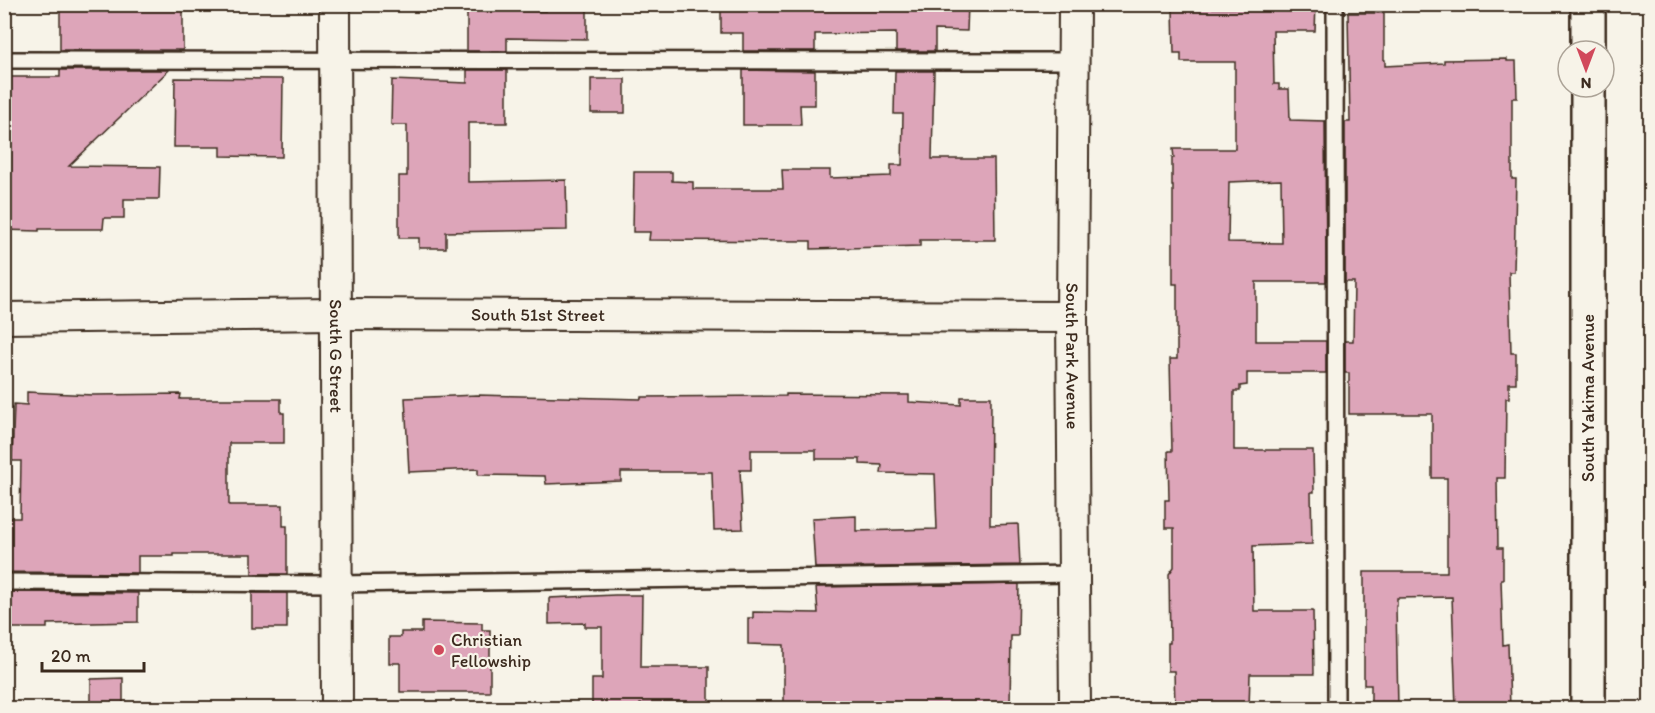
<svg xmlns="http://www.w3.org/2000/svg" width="1655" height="713" viewBox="0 0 1655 713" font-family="Itim,sans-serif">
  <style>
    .building { fill: #dda5b9; stroke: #3b2a1e; stroke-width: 1.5; fill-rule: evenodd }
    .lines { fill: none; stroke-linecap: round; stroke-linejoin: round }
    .lane-casing { stroke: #3b2a1e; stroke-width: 20 }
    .street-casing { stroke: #3b2a1e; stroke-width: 34 }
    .secondary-casing { stroke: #3b2a1e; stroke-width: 38 }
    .lane { stroke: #f7f3e8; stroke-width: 15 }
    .street { stroke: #f7f3e8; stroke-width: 30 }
    .secondary { stroke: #f7f3e8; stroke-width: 33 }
    .poi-dot { fill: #d1495b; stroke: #f7f3e8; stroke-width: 2 }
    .labels { text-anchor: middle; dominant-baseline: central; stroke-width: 4.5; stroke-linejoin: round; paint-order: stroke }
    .street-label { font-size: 18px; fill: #3b2a1e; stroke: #f7f3e8 }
    .poi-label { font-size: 18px; fill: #3b2a1e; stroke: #f7f3e8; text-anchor: start }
  </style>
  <rect width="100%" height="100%" fill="#f7f3e8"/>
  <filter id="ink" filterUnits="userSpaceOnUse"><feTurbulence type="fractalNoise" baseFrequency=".0167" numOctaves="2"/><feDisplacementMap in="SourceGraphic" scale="12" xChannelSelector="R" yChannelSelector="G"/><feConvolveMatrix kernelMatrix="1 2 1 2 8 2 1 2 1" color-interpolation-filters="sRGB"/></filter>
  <g filter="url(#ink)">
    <!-- building -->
    <g class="building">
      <polygon points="546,4 587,4 587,39 507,38 507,51 467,51 467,11 546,11"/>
      <polygon points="721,4 968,4 967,31 935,30 935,51 896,51 896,33 815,34 815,51 743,51 743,33 721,33"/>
      <path d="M1271,4H1316L1315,31H1273L1274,84H1279V89H1289L1290,120L1325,121L1326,282H1256V341H1326V373H1247V385L1240,386V391H1234V450H1313L1314,492H1311L1312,544L1253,546L1254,611H1313L1314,674H1250L1249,708H1175L1174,671H1168V643H1170L1169,574L1174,567V528H1165V500H1169L1168,451H1172L1170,359H1177V284H1173V186H1172V158H1174L1173,149H1235V62H1181V53H1174L1173,8H1271ZM1281,180L1282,243L1228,242L1229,182Z"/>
      <rect x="60" y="6" width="123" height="44"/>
      <polygon points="1348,13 1384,13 1384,60 1385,60 1385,66 1444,63 1444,60 1507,59 1507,61 1516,61 1517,98 1512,98 1512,179 1516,179 1514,272 1509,272 1511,353 1516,353 1516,383 1509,383 1509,398 1506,398 1505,478 1497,478 1498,548 1503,548 1503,579 1501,579 1503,645 1508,644 1510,708 1456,708 1452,597 1397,598 1397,606 1396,606 1398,708 1371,708 1371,685 1364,685 1364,572 1447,572 1447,478 1432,478 1432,414 1349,414 1349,373 1345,373 1345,341 1353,341 1354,282 1345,282 1345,122 1350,122"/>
      <polygon points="60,70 169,70 69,166 160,167 159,199 124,199 124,218 104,218 103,229 39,229 39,231 4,230 4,77 60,77"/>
      <polygon points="467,70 507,70 507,123 468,123 468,182 566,180 567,230 446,232 446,248 419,248 419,238 399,238 399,176 407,176 407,125 391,125 392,80 467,83"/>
      <polygon points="743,70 815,71 815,105 800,105 801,125 743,125"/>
      <polygon points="895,71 934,71 932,159 994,159 995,240 920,240 920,246 811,249 811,241 649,240 650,232 633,232 634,172 672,172 672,181 693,182 693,189 783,189 782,170 830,170 830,178 891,176 891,165 902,165 903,114 894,114"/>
      <polygon points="175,78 283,79 282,157 221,156 221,147 174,147"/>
      <rect x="591" y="79" width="34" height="34"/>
      <polygon points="27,392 93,395 181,394 180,399 281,399 281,413 284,413 284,443 229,443 229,505 283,505 283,526 287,526 287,574 252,574 252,554 174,554 174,556 138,556 138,573 7,572 7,518 20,518 21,461 12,461 14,404 27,405"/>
      <polygon points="786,394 909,395 909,402 961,405 961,397 991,397 990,525 1018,524 1020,565 815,568 812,518 856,516 856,531 937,529 935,474 881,473 882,465 860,464 860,459 816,459 816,450 751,450 751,470 740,470 743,529 714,530 712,472 621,472 621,481 546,484 545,476 478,475 478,469 409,472 405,398 477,395 641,399 641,397 786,396"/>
      <polygon points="1019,584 1018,636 1011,636 1010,708 784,708 784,645 748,644 748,618 753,618 753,612 818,613 816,587"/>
      <polygon points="7,592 138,593 138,622 47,624 47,628 4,628 4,601 7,601"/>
      <rect x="252" y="593" width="35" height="35"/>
      <polygon points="615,595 642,595 641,667 709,667 709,704 640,704 640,708 592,708 592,679 602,679 602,627 585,627 585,623 549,624 549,598"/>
      <polygon points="422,622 482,623 482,630 490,630 490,692 400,692 400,663 389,663 389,637 401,637 401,632 422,632"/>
      <polygon points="123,678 123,708 91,708 91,679"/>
    </g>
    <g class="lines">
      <defs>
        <g id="lane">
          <polyline points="1335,4 1336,708"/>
          <polyline points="4,60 1074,61"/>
          <polyline points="4,582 336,584 1074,574"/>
        </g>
        <g id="street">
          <path id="s1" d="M335,4L337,708"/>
          <path id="s2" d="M1074,4L1072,317L1075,708"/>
          <path id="s3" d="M4,318L335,314L1072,317"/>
        </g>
        <g id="secondary">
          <polyline points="1588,51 1588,4"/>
          <polyline points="1588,708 1588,87"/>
        </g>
      </defs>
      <!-- lane casing -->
      <use href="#lane" class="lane-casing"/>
      <!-- street casing -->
      <use href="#street" class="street-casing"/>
      <!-- secondary casing -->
      <use href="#secondary" class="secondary-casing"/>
      <!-- lane -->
      <use href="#lane" class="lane"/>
      <!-- street -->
      <use href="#street" class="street"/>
      <!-- secondary -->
      <use href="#secondary" class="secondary"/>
    </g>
  </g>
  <!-- markers -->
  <circle class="poi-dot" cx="439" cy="650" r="6"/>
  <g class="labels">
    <!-- street labels -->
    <g class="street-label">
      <text stroke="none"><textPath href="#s3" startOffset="534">South 51st Street</textPath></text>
      <text stroke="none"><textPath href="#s2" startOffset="352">South Park Avenue</textPath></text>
      <text stroke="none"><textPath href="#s1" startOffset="352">South G Street</textPath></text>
      <text transform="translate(1588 398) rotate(-90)">South Yakima Avenue</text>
    </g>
    <!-- poi labels -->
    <g class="poi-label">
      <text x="451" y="640">Christian<tspan x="451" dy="21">Fellowship</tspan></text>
    </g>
  </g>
  <!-- margin -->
  <rect width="1655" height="713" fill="none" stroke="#f7f3e8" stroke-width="24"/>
  <rect x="12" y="12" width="1631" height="689" fill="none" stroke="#3b2a1e" stroke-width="2" filter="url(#ink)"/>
  <!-- north arrow -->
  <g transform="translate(1586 69) rotate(180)"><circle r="28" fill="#f7f3e8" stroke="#aca397" stroke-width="1.5"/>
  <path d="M0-4.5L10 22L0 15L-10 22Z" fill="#d1495b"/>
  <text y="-9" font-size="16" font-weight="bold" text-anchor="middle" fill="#3b2a1e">N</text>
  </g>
  <!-- scale -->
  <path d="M42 662v9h102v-9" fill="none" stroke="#3b2a1e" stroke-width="3"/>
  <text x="51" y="662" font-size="18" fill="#3b2a1e" stroke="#f7f3e8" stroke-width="4.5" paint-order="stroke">20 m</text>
</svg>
